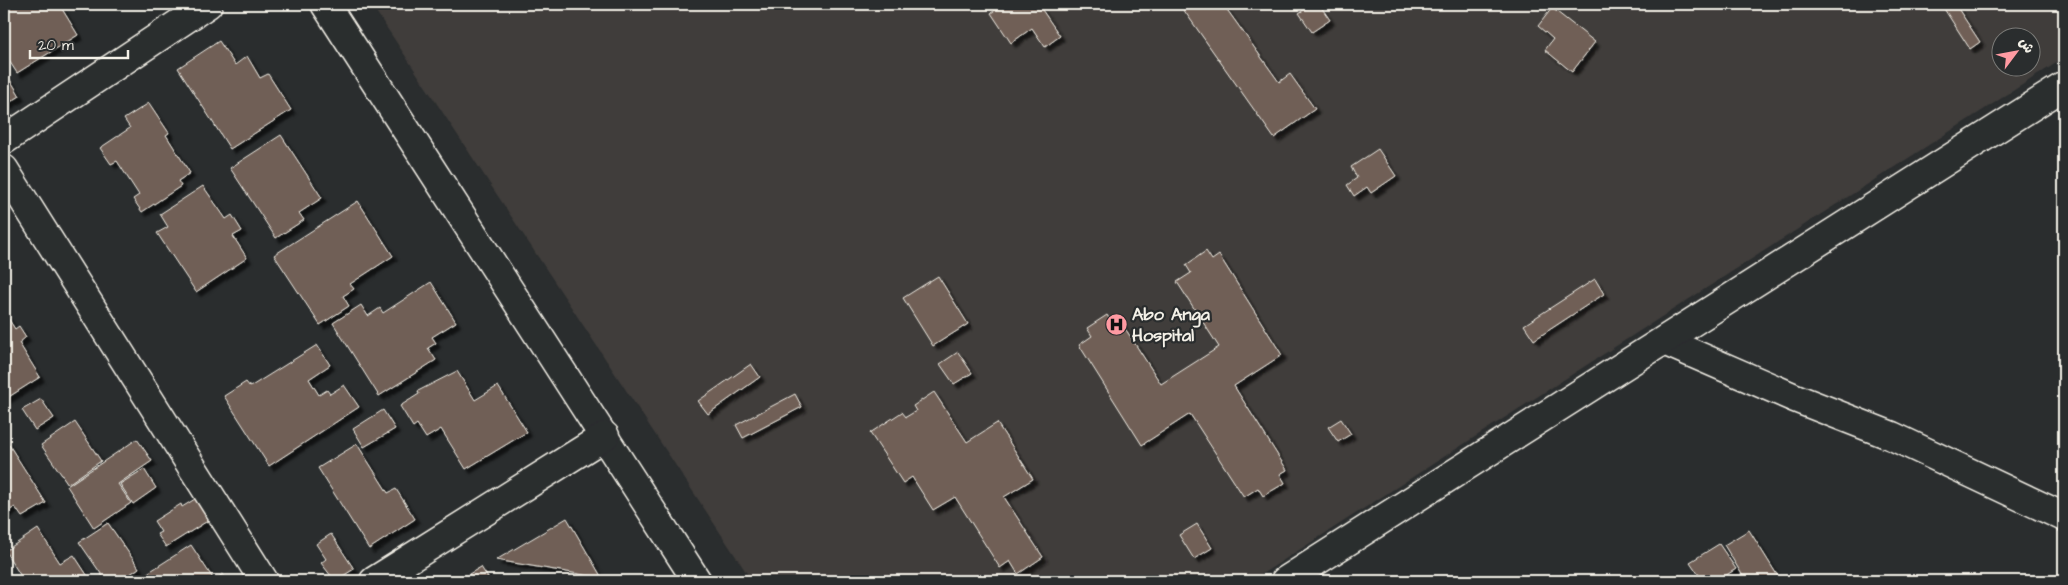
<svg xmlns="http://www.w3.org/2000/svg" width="2068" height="585" viewBox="0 0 2068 585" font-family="'Architects Daughter','Playpen Sans Arabic',sans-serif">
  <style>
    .built { fill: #3f3c3a; fill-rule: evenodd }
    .building { fill: #705f57; stroke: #f4f1e8; filter: url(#shadow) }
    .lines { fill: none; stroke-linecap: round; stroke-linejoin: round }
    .minor-casing { stroke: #f4f1e8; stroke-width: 31 }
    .minor { stroke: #2a2d2e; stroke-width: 28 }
    .labels { text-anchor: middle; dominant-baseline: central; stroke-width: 4.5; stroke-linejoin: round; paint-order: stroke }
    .poi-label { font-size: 18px; font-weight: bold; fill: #f4f1e8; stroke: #2a2d2e; text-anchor: start }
  </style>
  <defs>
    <filter id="shadow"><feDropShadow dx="4.5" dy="4.5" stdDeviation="1" flood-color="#0009"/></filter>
  </defs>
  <rect width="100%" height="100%" fill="#2a2d2e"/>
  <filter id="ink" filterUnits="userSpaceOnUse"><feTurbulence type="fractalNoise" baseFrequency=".02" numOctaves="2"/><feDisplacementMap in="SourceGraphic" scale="10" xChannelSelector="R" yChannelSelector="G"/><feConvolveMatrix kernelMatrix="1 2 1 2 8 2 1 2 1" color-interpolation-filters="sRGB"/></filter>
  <g filter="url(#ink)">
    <!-- built -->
    <path class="built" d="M371,4H2064V58L1251,581H752ZM2000,38H2030V68H2000Z"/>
    <!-- building -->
    <g class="building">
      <polygon points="4,4 59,4 78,35 17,73 4,53"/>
      <polygon points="1004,4 1038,4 1060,36 1045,47 1032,28 1011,43 991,13"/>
      <polygon points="1191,4 1223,4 1279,82 1290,74 1315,109 1274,138 1183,9"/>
      <polygon points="1313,4 1319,4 1330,20 1312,32 1299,13"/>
      <polygon points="1941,4 1955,4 1980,42 1970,49"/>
      <polygon points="1552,8 1595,42 1572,72 1545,50 1553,39 1538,26"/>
      <polygon points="219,41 235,65 247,56 260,78 268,74 291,110 230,149 178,68"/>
      <polygon points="9,78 20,96 4,106 4,82"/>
      <polygon points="149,103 169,133 166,135 190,173 178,181 181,186 142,212 133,199 139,195 117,161 111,164 100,148 130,128 124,119"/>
      <polygon points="281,135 322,198 299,213 304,220 276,238 230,168"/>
      <polygon points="1378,149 1396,176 1371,193 1367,187 1354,196 1347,185 1357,178 1351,167"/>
      <polygon points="203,186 226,219 232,215 242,231 233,236 247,258 196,292 157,233 168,227 160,214"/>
      <polygon points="358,201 393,256 350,284 354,289 343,296 349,306 320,325 274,255"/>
      <polygon points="1206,251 1212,260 1219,255 1282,355 1234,386 1287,470 1280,474 1285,483 1263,496 1258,488 1244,497 1190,414 1142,445 1079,345 1092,336 1087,328 1107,315 1112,323 1119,319 1161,384 1219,347 1177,282 1191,273 1186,265"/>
      <polygon points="938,276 968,324 933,346 903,298"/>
      <polygon points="1595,279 1604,294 1534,340 1524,325"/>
      <polygon points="431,282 456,322 432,337 436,343 428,348 436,360 379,396 333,323 361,305 368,316 380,308 383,313"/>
      <polygon points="6,315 15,329 19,326 26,337 19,343 40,377 4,400 4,316"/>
      <polygon points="317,345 330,365 309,379 319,395 327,390 330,394 344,385 359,407 269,466 224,396 246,382 250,387"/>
      <polygon points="958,352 972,373 954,384 940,364"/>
      <polygon points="751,364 760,377 708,414 698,401"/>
      <polygon points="457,371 475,400 498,386 527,432 466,469 441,429 426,438 417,424 413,427 400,406 419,394 418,391"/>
      <polygon points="934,392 967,442 997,423 1033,479 1004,497 1043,557 1018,574 1010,561 1000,568 955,497 933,510 912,477 903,483 870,433 902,412 906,417 916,411 913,406"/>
      <polygon points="795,394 802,407 743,438 736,425"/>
      <polygon points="41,399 54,418 35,430 22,410"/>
      <polygon points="383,410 395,429 364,447 353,429"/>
      <polygon points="1341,419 1351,434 1338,442 1328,427"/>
      <polygon points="75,422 101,461 68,484 41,445"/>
      <polygon points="4,437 46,503 22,517 15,507 4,514"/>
      <polygon points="137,439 152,461 118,484 131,503 94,528 67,486"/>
      <polygon points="357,444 388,493 396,489 415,519 369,549 318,468"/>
      <polygon points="144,469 156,488 133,504 120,484"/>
      <polygon points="195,499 209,520 166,547 157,534 161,532 154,521 181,504 182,507"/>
      <polygon points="567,518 602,578 496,560"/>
      <polygon points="108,523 139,568 120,581 106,581 79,542"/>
      <polygon points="1197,524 1212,548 1194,559 1179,535"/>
      <polygon points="38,529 60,563 74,555 91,581 24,581 5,551"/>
      <polygon points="1749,530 1779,578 1774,581 1746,581 1724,545"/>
      <polygon points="331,534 354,569 335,581 321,563 326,559 316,544"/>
      <polygon points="1719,544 1736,569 1717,581 1703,581 1690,562"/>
      <polygon points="191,545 214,580 223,574 227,581 135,581"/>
      <polygon points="481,567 490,581 473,581 469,574"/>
    </g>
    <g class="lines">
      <defs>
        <g id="minor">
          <polyline points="325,4 697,581"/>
          <polyline points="4,140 208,4"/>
          <polyline points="4,169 264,581"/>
          <polyline points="1664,341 1795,398 1892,436 2064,517"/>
          <polyline points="374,581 605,436"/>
          <polyline points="1285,581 2064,86"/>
        </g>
      </defs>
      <!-- minor casing -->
      <use href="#minor" class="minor-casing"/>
      <!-- minor -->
      <use href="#minor" class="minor"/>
    </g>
  </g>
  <!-- icons -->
  <defs>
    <symbol id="hospital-disc" viewBox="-11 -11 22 22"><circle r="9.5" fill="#ff9aa2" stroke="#2a2d2e"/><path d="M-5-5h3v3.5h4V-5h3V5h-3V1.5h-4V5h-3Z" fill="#111"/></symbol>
  </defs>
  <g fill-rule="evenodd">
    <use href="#hospital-disc" x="1104" y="312" width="25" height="25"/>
  </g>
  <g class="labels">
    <!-- poi labels -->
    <g class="poi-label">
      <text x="1132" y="314">Abo Anga<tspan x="1132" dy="21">Hospital</tspan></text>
    </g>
  </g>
  <!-- margin -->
  <rect width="2068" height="585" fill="none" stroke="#2a2d2e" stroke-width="20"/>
  <rect x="10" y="10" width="2048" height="565" fill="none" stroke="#f4f1e8" stroke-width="2" filter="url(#ink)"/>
  <!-- north arrow -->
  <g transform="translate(2016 52) rotate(58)"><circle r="24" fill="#2a2d2e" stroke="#7b7b78"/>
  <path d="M0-4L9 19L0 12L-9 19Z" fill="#ff9aa2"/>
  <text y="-8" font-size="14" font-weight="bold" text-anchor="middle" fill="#f4f1e8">ش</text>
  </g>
  <!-- scale -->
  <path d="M30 50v8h98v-8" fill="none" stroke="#f4f1e8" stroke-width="2.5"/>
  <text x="38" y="50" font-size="15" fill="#f4f1e8" stroke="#2a2d2e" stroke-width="4" paint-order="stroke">20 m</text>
</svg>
